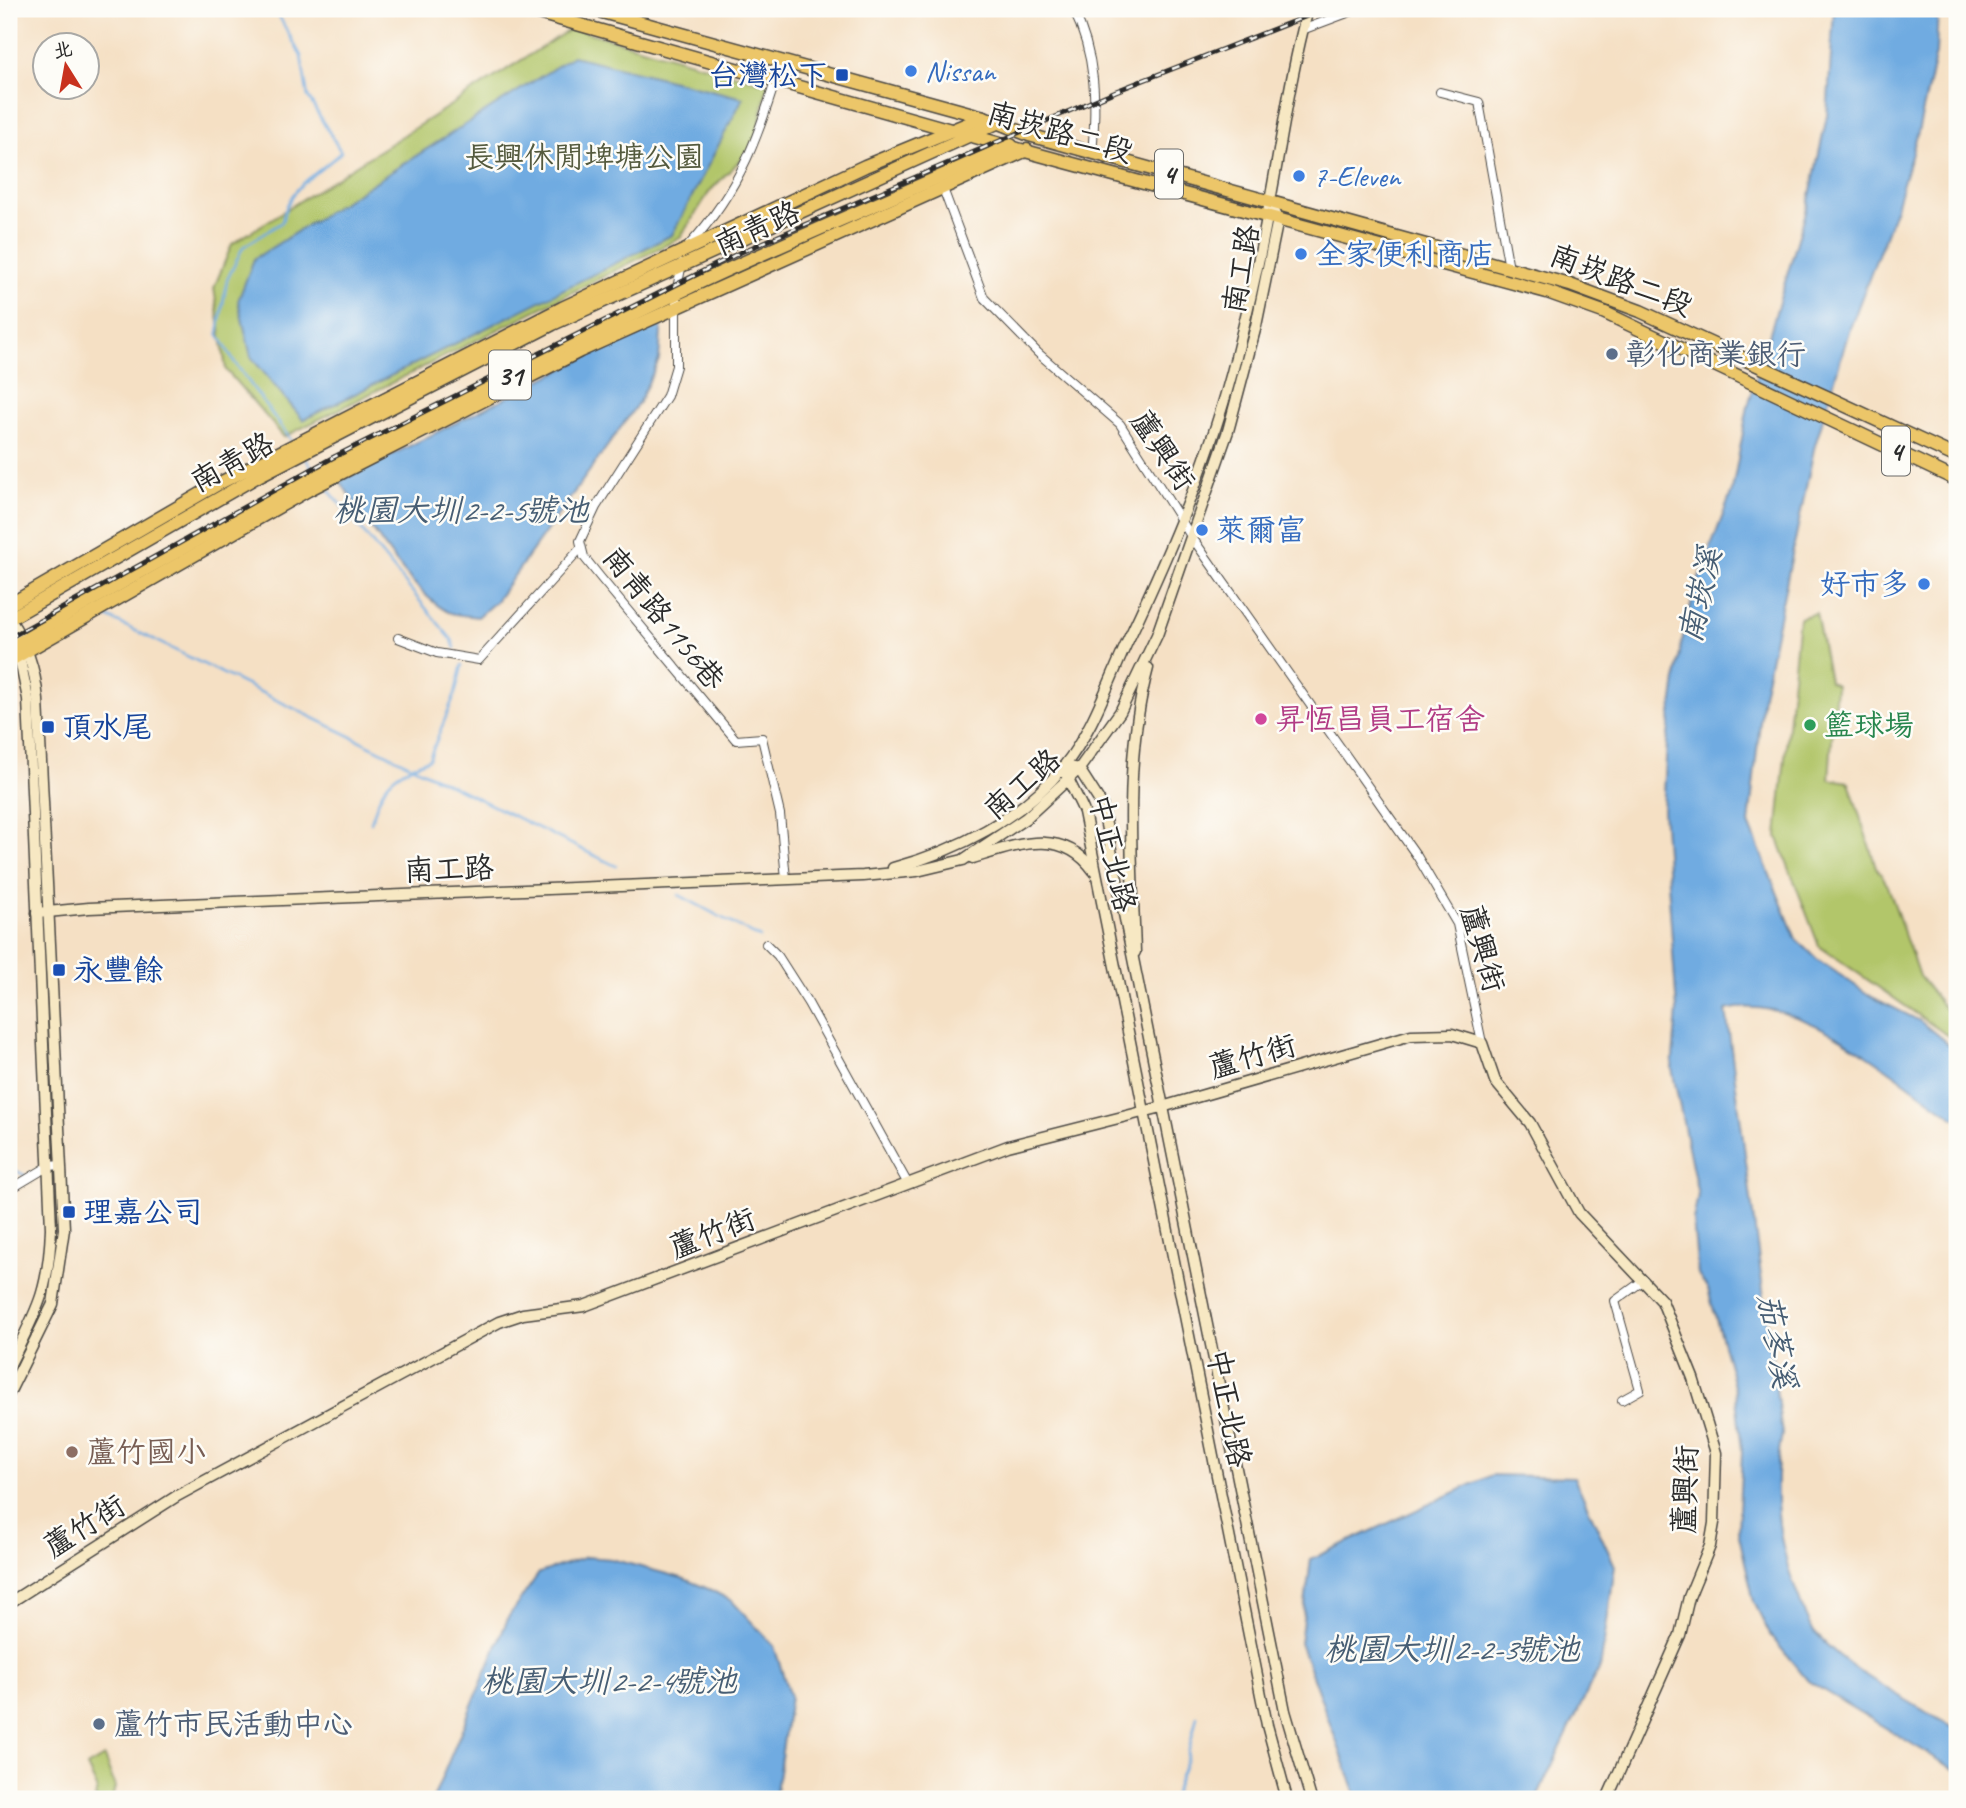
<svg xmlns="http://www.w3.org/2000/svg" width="1966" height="1808" viewBox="0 0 1966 1808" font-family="Caveat,'LXGW WenKai TC',sans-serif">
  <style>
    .green { fill: #b2c66a; stroke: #6e784a; stroke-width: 2 }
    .water { fill: #70abe1; stroke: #4e6b86; stroke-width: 2 }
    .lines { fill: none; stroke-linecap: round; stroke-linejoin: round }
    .stream { stroke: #70abe1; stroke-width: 2.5 }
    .street-casing { stroke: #494642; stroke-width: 10 }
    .secondary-casing { stroke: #494642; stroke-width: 13 }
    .primary-casing { stroke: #494642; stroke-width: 15 }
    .street { stroke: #fff; stroke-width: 8 }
    .secondary { stroke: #f7e8c3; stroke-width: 10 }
    .primary { stroke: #ecc669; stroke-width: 12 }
    .rail-casing { stroke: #2b2b2b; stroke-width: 5 }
    .rail { stroke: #fdfcf7; stroke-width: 2.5; stroke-dasharray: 8; stroke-linecap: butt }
    .shop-dot { fill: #3f7fe0; stroke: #fdfcf7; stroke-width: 2.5 }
    .transit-dot { fill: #1a4fb4; stroke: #fdfcf7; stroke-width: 2.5 }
    .service-dot { fill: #5c6f8a; stroke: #fdfcf7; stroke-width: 2.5 }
    .hotel-dot { fill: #d1479c; stroke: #fdfcf7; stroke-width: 2.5 }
    .leisure-dot { fill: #2e9e5b; stroke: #fdfcf7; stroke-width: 2.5 }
    .education-dot { fill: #8d6e63; stroke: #fdfcf7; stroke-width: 2.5 }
    .labels { text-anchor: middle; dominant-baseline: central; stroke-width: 5; stroke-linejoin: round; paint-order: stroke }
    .shield { fill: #fdfcf7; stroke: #6a6a68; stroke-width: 2 }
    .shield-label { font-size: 28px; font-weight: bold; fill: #2b2b2b }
    .shop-label { font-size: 30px; fill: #366cbe; stroke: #fdfcf7; text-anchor: start }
    .transit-label { font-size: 30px; fill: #164399; stroke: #fdfcf7; text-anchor: start }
    .street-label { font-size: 30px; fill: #2b2b2b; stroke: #fdfcf7 }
    .park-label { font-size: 30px; fill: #545a3e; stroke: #fdfcf7 }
    .service-label { font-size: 30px; fill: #4e5e75; stroke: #fdfcf7; text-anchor: start }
    .hotel-label { font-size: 30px; fill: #b23c85; stroke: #fdfcf7; text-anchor: start }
    .leisure-label { font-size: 30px; fill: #27864d; stroke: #fdfcf7; text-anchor: start }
    .education-label { font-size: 30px; fill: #785e54; stroke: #fdfcf7; text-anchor: start }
    .water-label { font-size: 32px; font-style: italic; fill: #475e74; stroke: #fdfcf7 }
  </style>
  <rect width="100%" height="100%" fill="#fdfcf7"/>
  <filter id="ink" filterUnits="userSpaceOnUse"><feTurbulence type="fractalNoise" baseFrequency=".0143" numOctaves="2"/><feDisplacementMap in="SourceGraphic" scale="14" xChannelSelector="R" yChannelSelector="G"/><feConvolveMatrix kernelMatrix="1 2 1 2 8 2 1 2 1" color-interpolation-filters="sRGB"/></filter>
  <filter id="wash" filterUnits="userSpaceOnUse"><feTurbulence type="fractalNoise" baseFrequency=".00686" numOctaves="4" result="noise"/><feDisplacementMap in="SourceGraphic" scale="28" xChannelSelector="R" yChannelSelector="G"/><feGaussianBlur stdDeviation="1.57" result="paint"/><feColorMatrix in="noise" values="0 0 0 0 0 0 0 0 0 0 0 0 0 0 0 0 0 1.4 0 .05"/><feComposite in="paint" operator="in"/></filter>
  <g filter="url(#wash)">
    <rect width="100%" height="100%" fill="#f5e0c4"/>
    <!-- green -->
    <g class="green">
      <polygon points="572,28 768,84 755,145 710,191 680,238 284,437 226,370 214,288 232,244"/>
      <polygon points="1816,613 1829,681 1836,685 1829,779 1849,782 1876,867 1888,886 1919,976 1957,1024 1957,1042 1819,946 1777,836 1799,618"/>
      <polygon points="104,1757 115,1787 112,1799 95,1799 97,1788 87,1767"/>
    </g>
    <!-- water -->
    <g class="water">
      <path d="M1834,9H1938L1936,53L1918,132L1895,210L1849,331L1814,449L1763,695L1749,824L1796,939L1817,959L1872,997L1920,1021L1957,1051V1119C1895,1078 1804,992 1726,1010L1782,1434C1771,1491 1778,1548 1800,1601C1804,1612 1808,1626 1816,1634C1854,1675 1910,1701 1957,1730V1771L1808,1681L1770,1635L1754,1602L1738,1531L1742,1451L1735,1389L1708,1289L1698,1275L1693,1220L1698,1195L1672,1069L1677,1011L1663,810L1667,742L1681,645L1695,589L1732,491L1748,406L1808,205L1827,116Z"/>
      <polygon points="573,56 743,98 672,235 303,420 251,357 238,301 254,259"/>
      <path d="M662,319L659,360L639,402L496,601L478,617C468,615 454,616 446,611C408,588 365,518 340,481Z"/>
      <polygon points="1492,1475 1574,1477 1615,1566 1601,1663 1536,1799 1358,1799 1300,1643 1311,1559"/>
      <polygon points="586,1557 611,1559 682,1578 711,1590 732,1601 774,1646 790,1697 775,1799 433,1799 509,1616 539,1573"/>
    </g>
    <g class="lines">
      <!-- stream -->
      <g class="stream">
        <path d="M275,9L301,56L308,97L341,152C315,177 289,184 282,222L243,247L227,280L218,333L233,360L291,440"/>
        <polyline points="305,458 313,469"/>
        <polyline points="327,488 452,640 455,648"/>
        <polyline points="103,615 616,866"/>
        <path d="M371,822C385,780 388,776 429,759L455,694L462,665"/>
        <polyline points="679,895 760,938"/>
        <polyline points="9,1167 26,1176"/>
        <polyline points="1172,1799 1187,1758 1197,1716"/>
      </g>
    </g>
  </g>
  <g filter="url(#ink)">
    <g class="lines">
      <defs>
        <g id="street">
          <path d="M1073,9C1096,55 1097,102 1092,153"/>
          <polyline points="1302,30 1358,9"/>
          <polyline points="1440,92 1479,102 1509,268"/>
          <polyline points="942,186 984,298 1038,353 1120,424 1191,536 1417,856 1457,924 1482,1043"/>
          <path d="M689,245C741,189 760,133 781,62"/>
          <polyline points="682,263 676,294 676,366 667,396 596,507 580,541 584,557 600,577 736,740 762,738 780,814 786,879"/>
          <polyline points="398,638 437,653 479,660 580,549"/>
          <polyline points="766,944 778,956 808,1003 908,1184"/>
          <polyline points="9,1190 49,1166 61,1165"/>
          <polyline points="1622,1400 1640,1390 1615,1301 1644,1280"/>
        </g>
        <g id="secondary">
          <path d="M9,618C27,645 35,668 38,700L64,1229L53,1304L9,1393"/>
          <path d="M9,637L19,655L28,699L51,1228C49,1292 37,1310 9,1366"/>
          <path d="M973,858C1016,845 1062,826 1094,871"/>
          <path d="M893,868C956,851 1022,818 1064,766C1094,729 1110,677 1131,634C1173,545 1212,452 1236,357C1249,305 1261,253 1270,201C1282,137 1291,72 1308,9"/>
          <polyline points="37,913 89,908 863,876 917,871 963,860 1026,818 1079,769 1120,712 1157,635 1228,431 1256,326 1278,219 1270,202"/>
          <path d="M1135,952C1132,859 1123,760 1148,668"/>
          <polyline points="9,1603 177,1496 499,1322 523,1314 584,1306 1008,1146 1162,1107 1411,1035 1452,1034 1482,1043 1495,1081 1530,1123 1579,1213 1662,1301 1693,1378 1716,1453 1714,1523 1710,1546 1689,1597 1680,1635 1607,1799"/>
          <path d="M1287,1799L1267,1725L1084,812C1078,796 1067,782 1064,766L1079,769L1102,805L1285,1711L1311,1799"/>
        </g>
        <g id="primary">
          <polyline points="524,9 1025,151 1547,292 1603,312 1957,480"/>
          <polyline points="591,9 984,117 1029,135 1570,285 1640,311 1957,457"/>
          <polyline points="9,605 218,484 562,308 865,166 984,117"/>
          <polyline points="9,619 258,476 553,324 997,123"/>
          <path d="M9,649C229,517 455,399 686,289C793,238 904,194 1011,145"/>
          <polyline points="9,661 308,490 580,351 1027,150"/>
        </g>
      </defs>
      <!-- street casing -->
      <use href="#street" class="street-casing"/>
      <!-- secondary casing -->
      <use href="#secondary" class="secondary-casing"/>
      <!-- primary casing -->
      <use href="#primary" class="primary-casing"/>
      <!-- street -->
      <use href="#street" class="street"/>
      <!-- secondary -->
      <use href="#secondary" class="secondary"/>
      <!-- primary -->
      <use href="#primary" class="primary"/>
      <defs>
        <polyline id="rail" points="9,638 332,458 741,252 1116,91 1325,9"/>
      </defs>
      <!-- rail casing -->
      <use href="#rail" class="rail-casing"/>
      <!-- rail -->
      <use href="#rail" class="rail"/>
    </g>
  </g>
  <!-- markers -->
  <g class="shop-dot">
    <circle cx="911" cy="71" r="7"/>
    <circle cx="1299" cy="176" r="7"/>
    <circle cx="1301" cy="254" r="7"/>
    <circle cx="1202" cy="530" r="7"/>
    <circle cx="1924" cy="584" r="7"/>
  </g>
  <g class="transit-dot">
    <rect x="835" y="68" width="14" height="14" rx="3.5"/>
    <rect x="41" y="720" width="14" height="14" rx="3.5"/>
    <rect x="52" y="963" width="14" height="14" rx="3.5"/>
    <rect x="62" y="1205" width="14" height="14" rx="3.5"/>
  </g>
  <g class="service-dot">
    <circle cx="1612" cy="354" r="7"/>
    <circle cx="99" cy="1724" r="7"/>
  </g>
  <circle class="hotel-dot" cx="1261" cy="719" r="7"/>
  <circle class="leisure-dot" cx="1810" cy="725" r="7"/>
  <circle class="education-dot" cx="72" cy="1452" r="7"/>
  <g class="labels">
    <!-- shield labels -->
    <g class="shield">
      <rect x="1155" y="149.5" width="28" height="49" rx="5"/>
      <rect x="489" y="350.5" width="42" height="49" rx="5"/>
      <rect x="1882" y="426.5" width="28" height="49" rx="5"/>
    </g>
    <g class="shield-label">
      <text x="1169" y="174">4</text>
      <text x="510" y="375">31</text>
      <text x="1896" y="451">4</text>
    </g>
    <!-- shop labels -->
    <g class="shop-label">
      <text x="925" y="71">Nissan</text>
      <text x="1313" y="176">7-Eleven</text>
      <text x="1315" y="254">全家便利商店</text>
      <text x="1216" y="530">萊爾富</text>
      <text x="1910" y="584" text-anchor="end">好市多</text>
    </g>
    <!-- transit labels -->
    <g class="transit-label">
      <text x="828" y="75" text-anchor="end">台灣松下</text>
      <text x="62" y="727">頂水尾</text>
      <text x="73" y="970">永豐餘</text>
      <text x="83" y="1212">理嘉公司</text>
    </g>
    <!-- street labels -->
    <g class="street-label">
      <text transform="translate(1060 132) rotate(16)">南崁路二段</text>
      <text transform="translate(757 228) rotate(-24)">南青路</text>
      <text transform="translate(1241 269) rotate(-80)">南工路</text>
      <text transform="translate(1621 280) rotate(21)">南崁路二段</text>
      <text transform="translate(1163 450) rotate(56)">蘆興街</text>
      <text transform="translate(232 462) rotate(-29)">南青路</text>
      <text transform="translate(664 618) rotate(51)">南青路1156巷</text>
      <text transform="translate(1022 784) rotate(-41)">南工路</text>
      <text transform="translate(1113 853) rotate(77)">中正北路</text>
      <text transform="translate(449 869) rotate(-2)">南工路</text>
      <text transform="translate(1483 948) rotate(74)">蘆興街</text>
      <text transform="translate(1252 1056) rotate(-16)">蘆竹街</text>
      <text transform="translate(712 1233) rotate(-21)">蘆竹街</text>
      <text transform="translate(1229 1408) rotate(79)">中正北路</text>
      <text transform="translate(1685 1490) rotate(-88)">蘆興街</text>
      <text transform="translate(84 1526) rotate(-32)">蘆竹街</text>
    </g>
    <!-- park labels -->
    <g class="park-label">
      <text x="584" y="157">長興休閒埤塘公園</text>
    </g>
    <!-- service labels -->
    <g class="service-label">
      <text x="1626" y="354">彰化商業銀行</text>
      <text x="113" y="1724">蘆竹市民活動中心</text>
    </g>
    <!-- hotel labels -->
    <g class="hotel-label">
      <text x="1275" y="719">昇恆昌員工宿舍</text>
    </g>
    <!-- leisure labels -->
    <g class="leisure-label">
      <text x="1824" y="725">籃球場</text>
    </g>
    <!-- education labels -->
    <g class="education-label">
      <text x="86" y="1452">蘆竹國小</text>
    </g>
    <!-- water labels -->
    <g class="water-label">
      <text x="461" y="510">桃園大圳2-2-5號池</text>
      <text transform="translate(1700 595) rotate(-77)">南崁溪</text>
      <text transform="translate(1777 1341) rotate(80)">茄苳溪</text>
      <text x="1452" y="1649">桃園大圳2-2-3號池</text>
      <text x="609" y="1681">桃園大圳2-2-4號池</text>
    </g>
  </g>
  <!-- margin -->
  <rect width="1966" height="1808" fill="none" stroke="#fdfcf7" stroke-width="35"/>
  <!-- north arrow -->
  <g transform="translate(66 66) rotate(349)"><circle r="33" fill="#fdfcf7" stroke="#a9a8a5" stroke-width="2"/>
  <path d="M0-5L12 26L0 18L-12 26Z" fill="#c8321e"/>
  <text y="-10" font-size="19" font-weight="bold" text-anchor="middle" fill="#2b2b2b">北</text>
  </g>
</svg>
